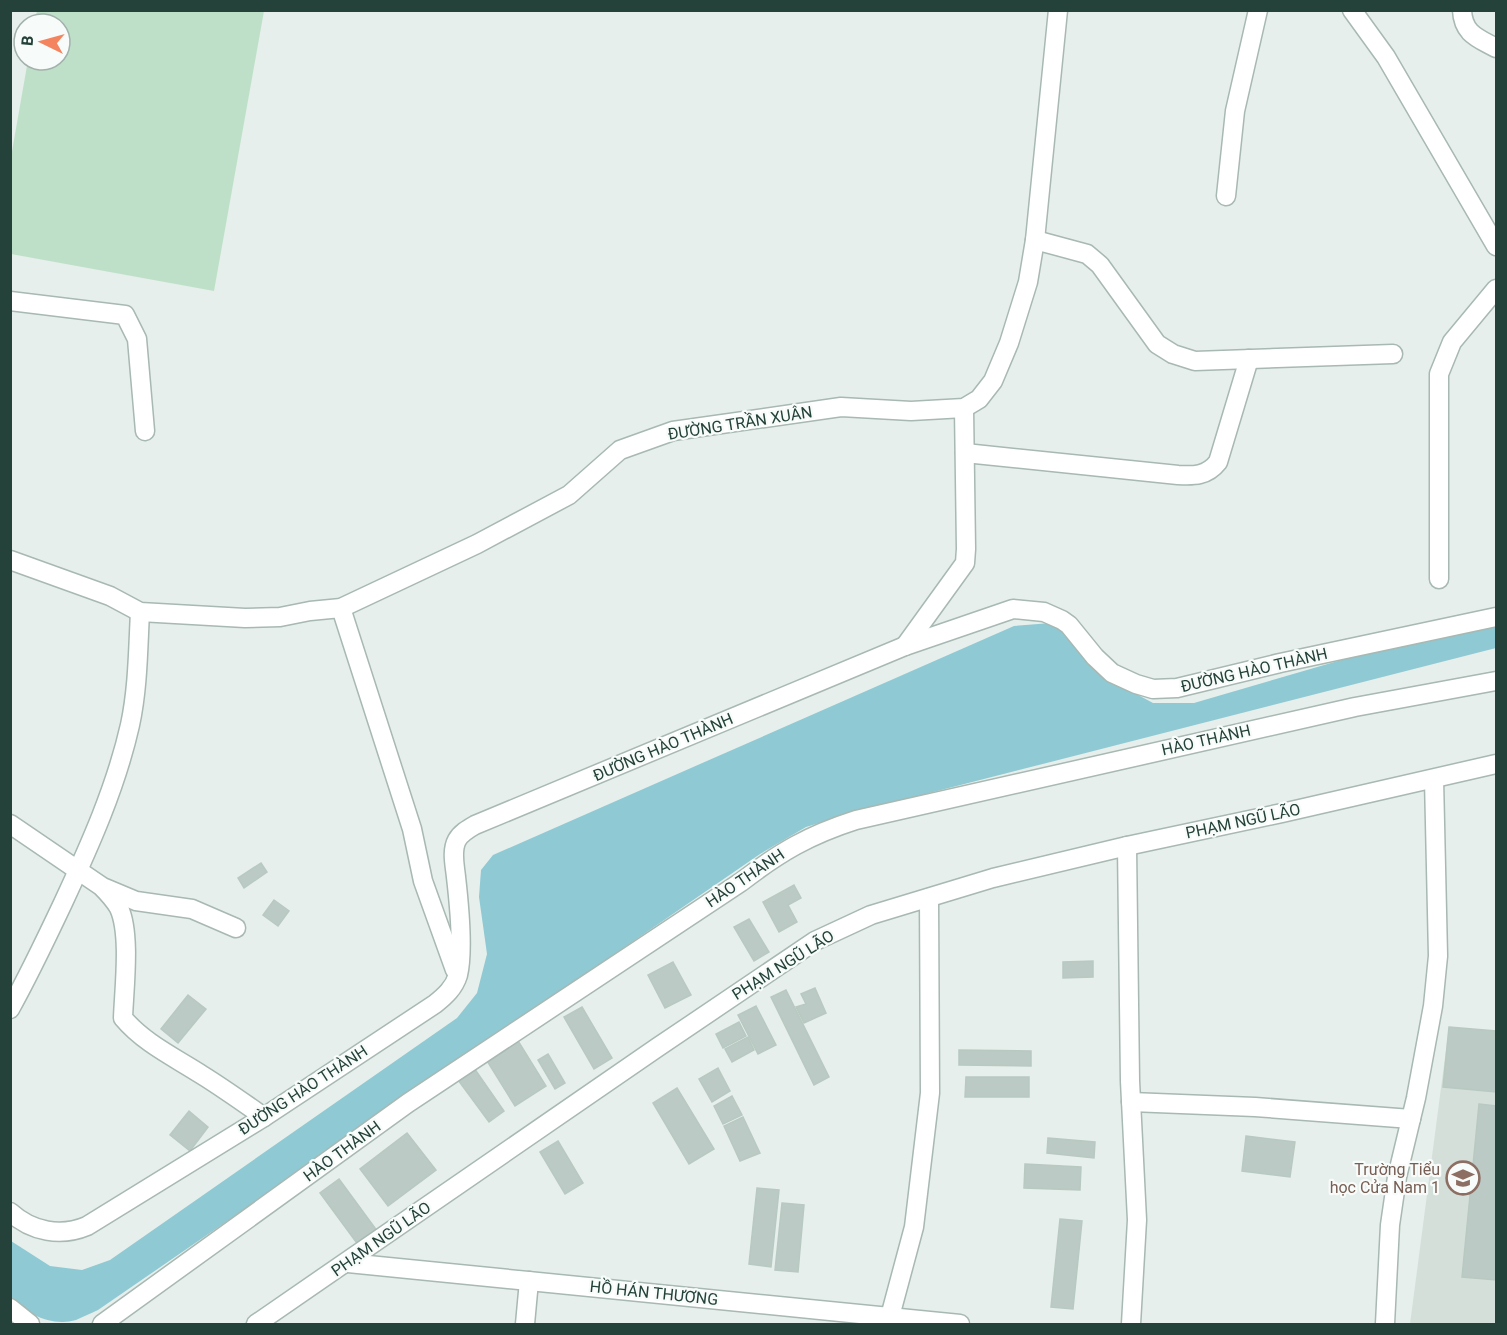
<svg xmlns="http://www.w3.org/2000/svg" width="1507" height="1335" viewBox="0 0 1507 1335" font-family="Roboto,sans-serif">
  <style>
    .built { fill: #d4dfda }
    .green { fill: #bfe0c8 }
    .water { fill: #8ec9d4 }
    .building { fill: #bbcac4; stroke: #b8c9c2; stroke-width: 1.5 }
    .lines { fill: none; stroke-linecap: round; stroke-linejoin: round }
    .minor-casing { stroke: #a8b8b2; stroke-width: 21 }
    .minor { stroke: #fff; stroke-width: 18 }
    .labels { text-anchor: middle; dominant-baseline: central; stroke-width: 4.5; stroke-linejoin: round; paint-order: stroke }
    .street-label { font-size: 16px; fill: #24423a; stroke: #f7fbf9 }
    .education-label { font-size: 16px; fill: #785e54; stroke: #f7fbf9; text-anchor: end }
  </style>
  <rect width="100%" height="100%" fill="#e6efeb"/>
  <!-- built -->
  <polygon class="built" points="1449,1027 1496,1031 1496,1324 1410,1324"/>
  <!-- green -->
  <polygon class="green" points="37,11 264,11 214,291 11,254 11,157 28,60 60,60 60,24 34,24"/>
  <!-- water -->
  <path class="water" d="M1496,615V648L859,811L806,827L760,854L98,1310C91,1313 83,1317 76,1320C52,1327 26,1314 11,1297V1241L50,1266L82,1270L110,1260L457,1018L477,993L487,954L479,897L481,870L493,855L1014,626L1051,623L1072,630L1127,689L1153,703H1194Z"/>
  <!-- building -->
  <g class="building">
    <polygon points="261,863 267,872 244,888 238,878"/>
    <polygon points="794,885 801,898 788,905 797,922 779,932 763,902"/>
    <polygon points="274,900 289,911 278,926 263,915"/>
    <polygon points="749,919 769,952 754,961 734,927"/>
    <polygon points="1093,961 1093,977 1063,978 1063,962"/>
    <polygon points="673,962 691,995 665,1008 648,975"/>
    <polygon points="815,988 826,1013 804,1023 796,1007 806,1004 801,994"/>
    <polygon points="786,990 829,1077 814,1085 771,997"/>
    <polygon points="188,995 206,1009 178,1043 161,1029"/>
    <polygon points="756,1006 776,1045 758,1054 738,1015"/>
    <polygon points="582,1007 612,1058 594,1069 564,1017"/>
    <polygon points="739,1022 746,1036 723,1048 716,1034"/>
    <polygon points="1449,1027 1496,1031 1496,1092 1443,1087"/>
    <polygon points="515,1036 546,1086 515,1106 484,1056"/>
    <polygon points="748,1037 754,1050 732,1062 725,1049"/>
    <polygon points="959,1050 1031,1051 1031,1066 959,1065"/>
    <polygon points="548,1054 565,1083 555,1089 538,1060"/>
    <polygon points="474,1068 504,1111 489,1122 458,1080"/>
    <polygon points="718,1068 730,1091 712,1102 699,1079"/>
    <polygon points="966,1077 1029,1077 1029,1097 965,1097"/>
    <polygon points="677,1088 714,1149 689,1164 653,1103"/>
    <polygon points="732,1096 742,1115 723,1124 714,1106"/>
    <polygon points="1479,1104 1496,1106 1496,1280 1462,1277"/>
    <polygon points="189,1111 208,1127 190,1151 170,1135"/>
    <polygon points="743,1117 760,1153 740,1161 724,1126"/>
    <polygon points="407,1133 436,1170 388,1206 360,1169"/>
    <polygon points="1246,1136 1295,1142 1290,1177 1242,1171"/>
    <polygon points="1048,1138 1095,1142 1094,1158 1047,1153"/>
    <polygon points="558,1141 583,1183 565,1194 540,1152"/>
    <polygon points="1025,1164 1081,1167 1080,1190 1024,1188"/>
    <polygon points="339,1179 378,1232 359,1246 320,1193"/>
    <polygon points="757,1188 779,1190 771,1267 749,1264"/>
    <polygon points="782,1203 804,1205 798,1272 775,1270"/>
    <polygon points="1060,1219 1082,1221 1073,1309 1051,1307"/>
  </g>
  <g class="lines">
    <defs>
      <g id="minor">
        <polyline points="1352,10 1386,57 1496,246"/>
        <path d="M1462,10C1463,34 1478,38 1496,48"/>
        <polyline points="1226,196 1235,111 1258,10"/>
        <polyline points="1035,240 1087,254 1100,265 1157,344 1173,354 1195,361 1393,354"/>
        <polyline points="10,301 125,315 137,339 145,431"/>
        <path d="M965,453L1178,475C1194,476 1207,476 1218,462L1249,359"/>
        <polyline points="10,560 110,596 140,612 245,618 280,617 310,611 341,608 477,544 569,495 620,450 673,431 841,407 911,411 964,408 979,399 993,381 1009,343 1028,282 1035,240 1058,10"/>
        <polyline points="1439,579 1439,374 1452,342 1496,289"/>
        <polyline points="341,608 412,829 423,881 455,970"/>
        <polyline points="905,646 965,563 966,549 964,408"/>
        <path d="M10,824L101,886C108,893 114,899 119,908C131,934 124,989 123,1018C144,1043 174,1057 202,1075C223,1088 244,1103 264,1117"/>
        <polyline points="1127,846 1130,1081 1137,1220 1131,1324"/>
        <polyline points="105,888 136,901 192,909 236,928"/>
        <path d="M10,1009C29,975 46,939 63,903C90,845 116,787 130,725C138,688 138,649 140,612"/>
        <polyline points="1131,1102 1255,1107 1411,1119"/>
        <path d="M10,1212C32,1232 61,1237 87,1226L264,1117L435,1004C445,996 454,988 458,975C464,950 459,903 456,877C455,866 451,851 457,840C461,833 468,829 475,825L905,646L1013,609L1044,612L1062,620L1069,625L1095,657L1112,673L1136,684L1153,689L1177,688L1280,663L1496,617"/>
        <polyline points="348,1263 960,1324"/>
        <polyline points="10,1308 30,1324"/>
        <path d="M102,1324L408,1103L741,882C780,852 809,835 856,820L1355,707L1496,681"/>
        <polyline points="256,1324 658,1047 815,941 871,915 993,878 1127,846 1282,813 1496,764"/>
        <polyline points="525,1324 529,1281"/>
        <polyline points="888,1324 914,1227 930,1093 929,898"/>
        <polyline points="1385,1324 1390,1225 1397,1177 1416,1098 1433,1006 1438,956 1434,779"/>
      </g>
    </defs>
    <!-- minor casing -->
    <use href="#minor" class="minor-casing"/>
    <!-- minor -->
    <use href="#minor" class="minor"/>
  </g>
  <!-- icons -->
  <defs>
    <symbol id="school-ring" viewBox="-11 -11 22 22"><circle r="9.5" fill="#f7fbf9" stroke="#8d6e63" stroke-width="1.5"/><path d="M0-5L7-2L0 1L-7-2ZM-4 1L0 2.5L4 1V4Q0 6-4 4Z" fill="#8d6e63"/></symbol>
  </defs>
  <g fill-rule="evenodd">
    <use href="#school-ring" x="1444" y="1159" width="38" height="38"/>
  </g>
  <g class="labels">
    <!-- street labels -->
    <g class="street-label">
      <text transform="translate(740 423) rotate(-9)">ĐƯỜNG TRẦN XUÂN</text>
      <text transform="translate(1254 670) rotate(-13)">ĐƯỜNG HÀO THÀNH</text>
      <text transform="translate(1206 740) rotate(-13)">HÀO THÀNH</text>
      <text transform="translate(663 747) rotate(-23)">ĐƯỜNG HÀO THÀNH</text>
      <text transform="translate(1243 821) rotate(-12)">PHẠM NGŨ LÃO</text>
      <text transform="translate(745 878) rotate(-34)">HÀO THÀNH</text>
      <text transform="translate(783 965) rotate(-32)">PHẠM NGŨ LÃO</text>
      <text transform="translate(303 1090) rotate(-33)">ĐƯỜNG HÀO THÀNH</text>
      <text transform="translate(342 1151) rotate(-36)">HÀO THÀNH</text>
      <text transform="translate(381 1239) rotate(-35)">PHẠM NGŨ LÃO</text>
      <text transform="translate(654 1293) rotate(6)">HỒ HÁN THƯƠNG</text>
    </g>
    <!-- education labels -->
    <g class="education-label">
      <text x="1440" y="1169">Trường Tiểu<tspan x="1440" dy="18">học Cửa Nam 1</tspan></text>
    </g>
  </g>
  <!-- border -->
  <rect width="1507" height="1335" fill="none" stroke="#24423a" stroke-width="24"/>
  <!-- north arrow -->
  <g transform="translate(42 42) rotate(275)"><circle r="28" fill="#f7fbf9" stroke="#a3b1ad" stroke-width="1.5"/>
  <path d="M0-4.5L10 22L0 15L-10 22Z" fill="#f4845f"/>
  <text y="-9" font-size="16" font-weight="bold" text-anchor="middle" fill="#24423a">B</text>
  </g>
</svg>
